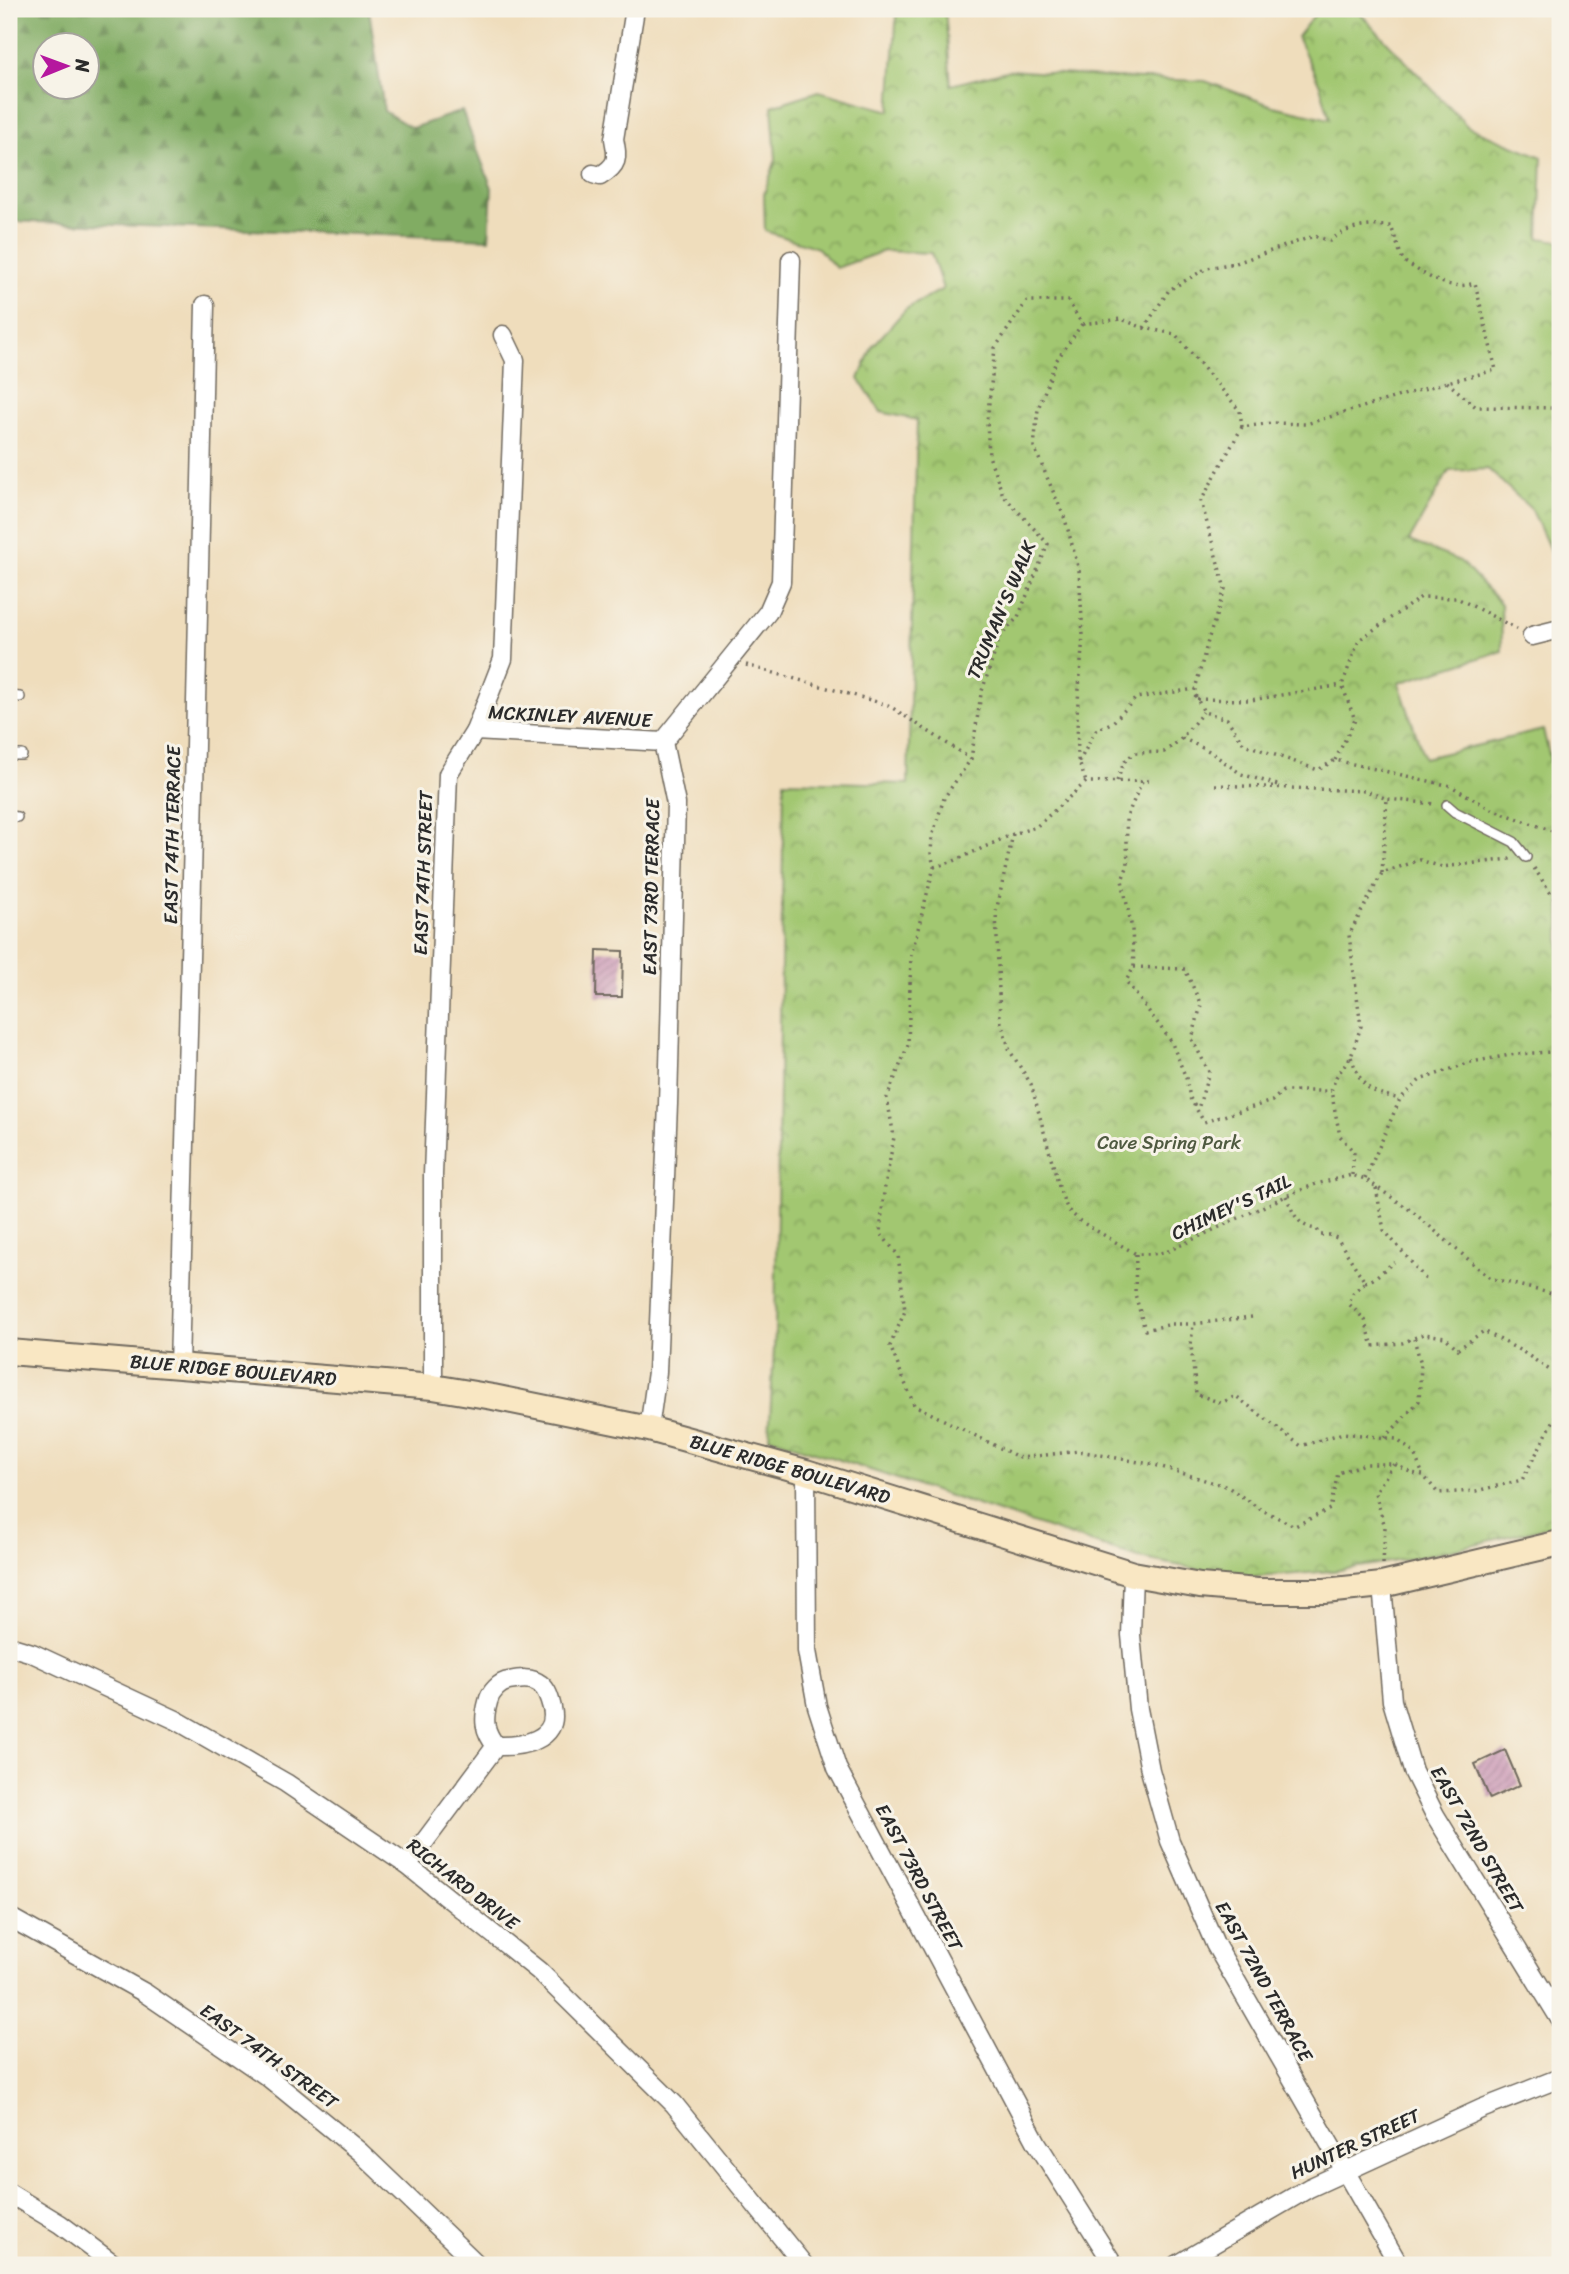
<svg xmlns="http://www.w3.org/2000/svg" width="1569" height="2274" viewBox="0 0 1569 2274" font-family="Sriracha,sans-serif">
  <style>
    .forest { fill: url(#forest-firs); stroke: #566c47; stroke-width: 2; fill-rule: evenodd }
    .park { fill: url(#park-crowns); stroke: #66794e; stroke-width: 2 }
    .building { fill: url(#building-hatch) }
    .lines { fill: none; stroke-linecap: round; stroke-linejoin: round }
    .service-casing { stroke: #70695e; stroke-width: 12 }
    .minor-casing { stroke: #70695e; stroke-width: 21 }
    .secondary-casing { stroke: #70695e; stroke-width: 28 }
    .path { stroke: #70695e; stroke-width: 3.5; stroke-dasharray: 2 5; stroke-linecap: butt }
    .service { stroke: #fff; stroke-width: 9 }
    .minor { stroke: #fff; stroke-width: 18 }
    .secondary { stroke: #f9e7c3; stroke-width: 24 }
    .labels { text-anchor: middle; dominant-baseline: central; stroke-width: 6; stroke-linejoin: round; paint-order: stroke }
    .street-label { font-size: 19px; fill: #2b2b2b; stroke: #f7f3e8 }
    .park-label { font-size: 19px; fill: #4f5a40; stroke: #f7f3e8 }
  </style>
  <defs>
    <pattern id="forest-firs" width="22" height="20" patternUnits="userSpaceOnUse" patternTransform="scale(1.75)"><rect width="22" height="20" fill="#81ac63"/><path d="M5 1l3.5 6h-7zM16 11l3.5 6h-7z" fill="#6a8c52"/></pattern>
    <pattern id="park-crowns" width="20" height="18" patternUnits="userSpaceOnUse" patternTransform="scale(1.75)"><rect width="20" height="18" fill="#a2c771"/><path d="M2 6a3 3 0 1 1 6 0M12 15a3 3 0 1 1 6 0" fill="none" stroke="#84a25d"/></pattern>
    <pattern id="building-hatch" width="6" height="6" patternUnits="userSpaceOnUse" patternTransform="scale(1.75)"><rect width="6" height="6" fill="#c994b4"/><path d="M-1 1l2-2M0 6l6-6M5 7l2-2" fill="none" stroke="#a37993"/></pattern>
  </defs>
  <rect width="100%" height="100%" fill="#f7f3e8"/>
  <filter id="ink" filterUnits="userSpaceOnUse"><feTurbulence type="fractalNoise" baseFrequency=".0143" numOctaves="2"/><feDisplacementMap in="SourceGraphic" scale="14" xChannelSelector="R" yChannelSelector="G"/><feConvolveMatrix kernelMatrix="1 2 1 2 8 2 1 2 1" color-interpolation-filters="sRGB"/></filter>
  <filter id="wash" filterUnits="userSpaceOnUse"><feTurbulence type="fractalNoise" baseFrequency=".00686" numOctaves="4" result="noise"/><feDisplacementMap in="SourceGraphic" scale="28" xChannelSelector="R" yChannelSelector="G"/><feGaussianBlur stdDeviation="1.57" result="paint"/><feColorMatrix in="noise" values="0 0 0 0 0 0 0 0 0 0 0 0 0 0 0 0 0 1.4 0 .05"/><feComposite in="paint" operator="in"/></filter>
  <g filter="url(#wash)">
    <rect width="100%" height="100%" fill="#efddbc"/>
    <!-- forest -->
    <path class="forest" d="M9,9H369L384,111L412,128L462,111L492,188L489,239L9,221ZM46,46H88V88H46Z"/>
    <!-- park -->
    <polygon class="park" points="897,9 945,9 951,85 1010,70 1114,78 1205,81 1273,106 1330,119 1320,85 1297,37 1316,13 1356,9 1468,127 1542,157 1539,238 1560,241 1560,558 1555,561 1532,510 1488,469 1449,471 1409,541 1460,561 1501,604 1502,651 1399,683 1424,758 1543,730 1554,774 1560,774 1560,1524 1421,1557 1333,1571 1244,1578 1139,1558 769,1437 775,1331 784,781 908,784 917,420 881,412 859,379 872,347 906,309 943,289 931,253 884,251 836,268 818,248 765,231 764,194 776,159 772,106 819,91 890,111"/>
    <g id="blocks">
      <!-- building -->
      <g class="building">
        <polygon points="597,950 623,951 622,997 596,997"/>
        <polygon points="1505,1750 1520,1785 1490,1799 1475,1764"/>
      </g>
    </g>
  </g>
  <g filter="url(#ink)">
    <use href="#blocks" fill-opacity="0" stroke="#70695e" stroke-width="2"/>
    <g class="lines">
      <defs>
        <g id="service">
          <polyline points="9,696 20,697"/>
          <polyline points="9,755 22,755"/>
          <polyline points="1447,805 1455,812 1514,842 1526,857"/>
          <polyline points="9,816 17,817"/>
        </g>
        <g id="minor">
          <path d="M593,174L600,176C618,165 618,159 614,139L635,9"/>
          <polyline points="1532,636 1560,629"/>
          <polyline points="475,731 663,742"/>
          <polyline points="179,1366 191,922 205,305"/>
          <polyline points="433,1387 433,1175 448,774 475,731 503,659 515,360 503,335"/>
          <polyline points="649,1429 657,1372 668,1104 676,804 663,742 768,612 781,582 791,260"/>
          <polyline points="806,1472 807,1651 817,1706 837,1768 1037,2143 1114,2265"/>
          <polyline points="1133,1574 1131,1635 1138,1709 1150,1770 1170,1841 1215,1944 1399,2265"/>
          <polyline points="1382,1585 1392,1701 1413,1771 1435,1815 1560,2019"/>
          <polyline points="9,1646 32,1653 176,1720 286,1783 407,1865 539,1971 674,2104 804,2265"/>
          <path d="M407,1865L496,1746C520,1747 560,1741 552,1708C550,1700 548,1690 540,1684C532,1677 519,1679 509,1681C500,1682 490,1692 488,1702C483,1720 484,1731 496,1746"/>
          <polyline points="9,1917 145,1993 268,2077 360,2152 478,2265"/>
          <polyline points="9,2193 60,2224 115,2265"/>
          <polyline points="1177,2265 1309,2188 1481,2109 1560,2078"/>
        </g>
        <polyline id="secondary" points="9,1352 433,1387 493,1397 649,1429 806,1472 1133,1574 1200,1586 1257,1591 1325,1591 1382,1585 1560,1543"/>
      </defs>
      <!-- service casing -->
      <use href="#service" class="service-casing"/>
      <!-- minor casing -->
      <use href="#minor" class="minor-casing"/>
      <!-- secondary casing -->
      <use href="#secondary" class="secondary-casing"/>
      <!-- path -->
      <g class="path">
        <polyline points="1082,324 1056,361 1038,409 1034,447 1065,519 1079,570 1083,635 1077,715 1078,759 1086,782"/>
        <path d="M1144,328L1169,290L1207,268L1236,263L1314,236L1330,241C1348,226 1368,225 1391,226L1403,261C1427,275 1446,292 1475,283L1496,370L1447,382L1306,424L1272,423L1242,427"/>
        <polyline points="1447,382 1476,407 1560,408"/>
        <polyline points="1242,427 1240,411 1175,334 1144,328 1121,319 1082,324 1068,301 1027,301 995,348 987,421 989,456 1003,495 1048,544 1018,617 1000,637 981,694 971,759 944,798 932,837 931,853 934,867 911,956 908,1045 887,1098 894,1137 884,1192 880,1233 898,1255 905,1311 890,1346 914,1405 1020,1458 1079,1451 1155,1465 1228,1487 1260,1509 1295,1526 1330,1509 1338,1473 1365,1464 1394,1464 1412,1473 1423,1475 1438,1493 1476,1491 1522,1480 1560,1409"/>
        <polyline points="1242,427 1201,501 1225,589 1209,637 1194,693 1204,712 1227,719 1244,744 1318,770 1335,760 1451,786 1491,809 1550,830 1560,836"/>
        <polyline points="746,665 888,705 971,759"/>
        <polyline points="1197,699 1251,700 1342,685"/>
        <polyline points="1182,738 1209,751 1241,774 1281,786"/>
        <polyline points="1335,760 1355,720 1342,685 1359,640 1421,597 1457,598 1517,629"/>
        <polyline points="1079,762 1096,730 1113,722 1136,698 1195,689"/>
        <polyline points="1117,781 1124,762 1134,753 1164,752 1180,740 1203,712"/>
        <polyline points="1142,781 1126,819 1128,865 1122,880 1132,929 1134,967 1126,981 1171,1041 1186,1078 1190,1098 1204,1122 1272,1101 1283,1091 1331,1091"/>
        <polyline points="1215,785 1366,791 1387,799 1435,804"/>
        <polyline points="1013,834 996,912 1000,1019 1010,1051 1031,1084 1061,1194 1068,1210 1080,1221 1136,1254 1152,1254 1166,1252 1286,1196 1316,1184 1352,1175 1365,1179 1413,1212 1490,1278 1549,1293 1560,1288"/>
        <polyline points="934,867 954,861 1013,834 1036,827 1086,782 1153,781"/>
        <polyline points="1534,868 1560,907"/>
        <polyline points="1382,873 1387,799"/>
        <polyline points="1134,967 1185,969 1201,1005 1192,1039 1209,1072 1198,1109"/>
        <polyline points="1552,1052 1560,1020"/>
        <path d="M1351,1057C1363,1089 1367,1091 1400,1099"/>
        <polyline points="1352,1175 1354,1152 1340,1136 1331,1091 1336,1077 1351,1057 1361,1026 1349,935 1382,873 1420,860 1442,867 1511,859"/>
        <polyline points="1365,1179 1400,1099 1420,1080 1471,1062 1516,1054 1552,1052 1560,1054"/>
        <polyline points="1376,1188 1384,1230 1428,1282"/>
        <path d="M1286,1196C1293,1212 1297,1227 1317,1229L1320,1235H1330L1337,1238L1365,1282L1353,1293L1349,1304L1365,1320L1373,1346L1402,1343L1424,1334L1445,1337L1458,1349L1484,1331L1523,1352L1560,1377"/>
        <polyline points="1136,1254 1135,1294 1145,1330 1172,1324 1193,1324"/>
        <polyline points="1365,1282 1373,1279 1394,1262"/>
        <polyline points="1549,1293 1560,1300"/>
        <polyline points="1252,1317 1193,1324 1191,1345 1196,1394 1221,1403 1236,1396 1301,1446 1343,1433 1396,1439 1414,1453 1423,1475"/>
        <polyline points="1385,1438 1419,1401 1421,1364 1414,1339"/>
        <polyline points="1383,1564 1385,1527 1375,1493 1394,1464"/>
      </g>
      <!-- service -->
      <use href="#service" class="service"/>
      <!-- minor -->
      <use href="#minor" class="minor"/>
      <!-- secondary -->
      <use href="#secondary" class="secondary"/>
    </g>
  </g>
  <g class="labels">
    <!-- street labels -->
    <g class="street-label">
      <text transform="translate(1001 610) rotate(-67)">TRUMAN'S WALK</text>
      <text transform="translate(570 716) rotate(3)">MCKINLEY AVENUE</text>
      <text transform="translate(172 835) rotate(-89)">EAST 74TH TERRACE</text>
      <text transform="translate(423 873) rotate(-88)">EAST 74TH STREET</text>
      <text transform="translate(651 887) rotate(-89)">EAST 73RD TERRACE</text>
      <text transform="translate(1231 1207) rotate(-25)">CHIMEY'S TAIL</text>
      <text transform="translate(233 1370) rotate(5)">BLUE RIDGE BOULEVARD</text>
      <text transform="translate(790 1469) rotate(16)">BLUE RIDGE BOULEVARD</text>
      <text transform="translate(1477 1839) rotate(60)">EAST 72ND STREET</text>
      <text transform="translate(919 1877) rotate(62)">EAST 73RD STREET</text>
      <text transform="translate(463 1884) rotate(38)">RICHARD DRIVE</text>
      <text transform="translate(1264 1981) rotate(61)">EAST 72ND TERRACE</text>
      <text transform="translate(269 2056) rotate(36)">EAST 74TH STREET</text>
      <text transform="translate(1355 2144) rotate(-25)">HUNTER STREET</text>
    </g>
    <!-- park labels -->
    <g class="park-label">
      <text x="1169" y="1142">Cave Spring Park</text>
    </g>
  </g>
  <!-- margin -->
  <rect width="1569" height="2274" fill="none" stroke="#f7f3e8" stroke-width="35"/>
  <!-- north arrow -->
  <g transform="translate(66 66) rotate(89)"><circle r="33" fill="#f7f3e8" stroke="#a5a39c" stroke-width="2"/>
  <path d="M0-5L12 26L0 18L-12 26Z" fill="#b5179e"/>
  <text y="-10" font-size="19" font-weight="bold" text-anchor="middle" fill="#2b2b2b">N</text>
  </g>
</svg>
